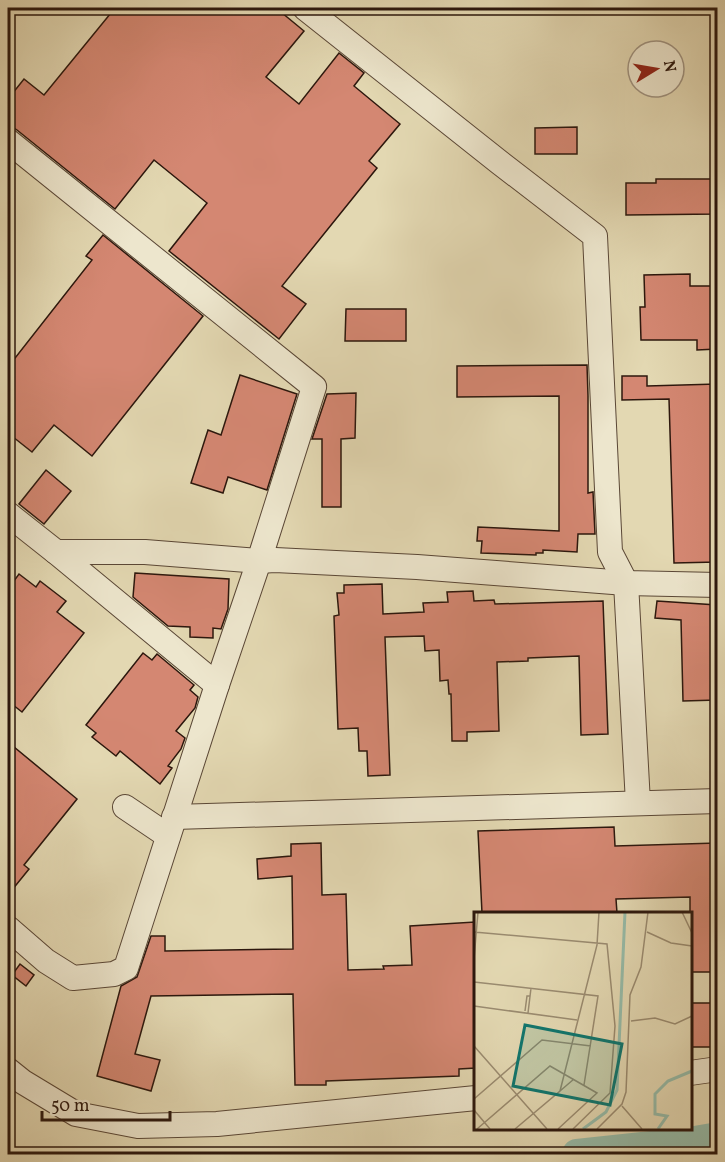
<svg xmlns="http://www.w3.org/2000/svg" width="725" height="1162" viewBox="0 0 725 1162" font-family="Vollkorn,serif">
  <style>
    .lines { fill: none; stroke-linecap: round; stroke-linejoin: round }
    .river { stroke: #96bba8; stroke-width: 30 }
    .building { fill: #d48772; stroke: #2c170d; stroke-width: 1.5 }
    .minor-casing { stroke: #5a4736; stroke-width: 26 }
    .minor { stroke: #ede6cd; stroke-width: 24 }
    .inset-river { fill: none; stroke: #96bba8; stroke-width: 3 }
    .inset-road { fill: none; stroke: #9a8b70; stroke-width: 1.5 }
    .view { fill: #0f766e; fill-opacity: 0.15; stroke: #0f766e; stroke-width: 3 }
    .inset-edge { fill: none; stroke: #2c170d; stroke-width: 3 }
  </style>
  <rect width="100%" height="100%" fill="#e3d8b2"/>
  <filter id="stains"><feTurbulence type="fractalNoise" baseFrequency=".00333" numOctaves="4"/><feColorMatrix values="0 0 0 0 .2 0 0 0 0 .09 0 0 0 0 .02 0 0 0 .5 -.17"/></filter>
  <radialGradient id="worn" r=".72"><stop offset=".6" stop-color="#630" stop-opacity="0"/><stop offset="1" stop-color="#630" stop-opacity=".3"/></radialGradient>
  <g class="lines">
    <!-- river -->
    <polyline class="river" points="577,1154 689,1142 718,1137"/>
  </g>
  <!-- building -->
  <g class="building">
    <polygon points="115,8 276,8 304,31 266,77 299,104 339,53 364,73 354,86 400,124 369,161 377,168 282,286 306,304 279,339 169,251 207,203 154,160 115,209 17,130 8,124 8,99 24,79 44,95"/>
    <polygon points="577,127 577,154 535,154 535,128"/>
    <polygon points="656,179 717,179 717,214 626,215 626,183 656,183"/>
    <polygon points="103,235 203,316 92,456 54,425 32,452 8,433 8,367 92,260 86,256"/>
    <polygon points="690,274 690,286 716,286 717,349 697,350 697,340 641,340 640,307 645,307 644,275"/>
    <polygon points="346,309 406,309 406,341 345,341"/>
    <polygon points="587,365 588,396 588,493 593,492 595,534 578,534 577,552 543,550 543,553 536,553 536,555 481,553 482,541 477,541 478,527 559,531 559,396 457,397 457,366"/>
    <polygon points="240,375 297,394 267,490 228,477 223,493 191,483 208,430 221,435"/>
    <polygon points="622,376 647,376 647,386 717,384 717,562 674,563 669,399 622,400"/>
    <polygon points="356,393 355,438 341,439 341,507 322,507 322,439 312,439 327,394"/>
    <polygon points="46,470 71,491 44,524 19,504"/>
    <polygon points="135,573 229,579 228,609 221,629 213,628 213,638 190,637 190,627 168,626 133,597"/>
    <polygon points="19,574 36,587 40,581 66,601 57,612 84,633 22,712 8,701 8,589"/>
    <polygon points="382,584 383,614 424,612 423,603 448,602 447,592 473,591 474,601 494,600 495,604 603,601 608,734 581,735 579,656 528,658 528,661 497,662 499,731 467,732 467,741 452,741 451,694 449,694 448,680 440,681 439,650 425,651 424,636 385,637 390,775 368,776 367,751 359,751 358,728 338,729 334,616 339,615 337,593 344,593 344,585"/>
    <polygon points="657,601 717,605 717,700 683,701 681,620 655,618"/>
    <polygon points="143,653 152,660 157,654 194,685 190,690 198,697 195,708 176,731 185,738 181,749 168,766 172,768 160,784 120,751 116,756 92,737 96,733 86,725"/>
    <polygon points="8,742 77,799 24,865 29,869 8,895"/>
    <polygon points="614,827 615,846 717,843 717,896 711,896 713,972 690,972 690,897 616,899 617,913 482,913 478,831"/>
    <polygon points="321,843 322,895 346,894 348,970 384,969 383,966 412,965 410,926 475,922 476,1068 459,1069 459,1076 326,1081 326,1085 295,1085 293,994 151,996 135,1054 160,1060 151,1091 97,1076 121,986 137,977 151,936 165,936 165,951 293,949 292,876 258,879 257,859 291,856 291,844"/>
    <polygon points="20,964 34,975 26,986 12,975"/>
    <polygon points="690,1003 711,1003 712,1047 690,1047"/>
  </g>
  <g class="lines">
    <defs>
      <g id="minor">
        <polyline points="305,8 499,162 595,236 610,552 626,583 638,803"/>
        <polyline points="8,141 314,387 259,561 217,685 126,968 114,974 73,978 46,961 8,928"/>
        <polyline points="8,514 56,552 145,552 259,561 275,560 417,567 626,583 718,585"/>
        <polyline points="56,552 217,685"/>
        <polyline points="125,807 168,836"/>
        <polyline points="174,817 718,801"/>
        <polyline points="8,1070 23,1082 76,1114 138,1126 217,1124 476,1098"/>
        <polyline points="690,1073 718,1069"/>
      </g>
    </defs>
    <!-- minor casing -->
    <use href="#minor" class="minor-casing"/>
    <!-- minor -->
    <use href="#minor" class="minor"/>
  </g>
  <!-- overview -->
  <g transform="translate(474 912)">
    <rect width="218" height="218" fill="#e3d8b2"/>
    <path class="inset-river" d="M109,217L132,200L143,178L151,0M184,217L193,204L181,202V182L194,169L218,159"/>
    <path class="inset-road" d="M208,0L218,21M0,20L133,32L141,114L136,181L99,217M173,20L197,31L218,34M0,47L4,0M0,70L124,84L110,173M0,94L103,108M51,99L53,84H56M54,101L57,76M157,109L181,106L201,112L218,104M0,134L73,217M86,179L100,167M0,187L68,128L117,134M148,194L168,217M0,198L16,217M3,217L76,154L123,181L84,217M41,217L86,179L123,33L125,0M123,217L148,192L152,180L156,83L167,55L174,0"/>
    <path class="view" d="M51,113L148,132L136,193L39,174Z"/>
    <rect width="218" height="218" class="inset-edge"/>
  </g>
  <!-- margin -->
  <rect width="725" height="1162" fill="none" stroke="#e3d8b2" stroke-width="30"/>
  <rect x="9" y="9" width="707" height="1144" fill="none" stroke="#2c170d" stroke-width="3"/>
  <rect x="15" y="15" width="695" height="1132" fill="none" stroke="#2c170d" stroke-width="1.5"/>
  <!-- north arrow -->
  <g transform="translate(656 69) rotate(79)"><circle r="28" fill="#ede6cd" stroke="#a09380" stroke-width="1.5"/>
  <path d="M0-4.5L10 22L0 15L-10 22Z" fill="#8f2418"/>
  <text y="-9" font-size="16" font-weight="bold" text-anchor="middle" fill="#2c170d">N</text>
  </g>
  <!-- scale -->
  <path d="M42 1111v9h128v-9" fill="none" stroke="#2c170d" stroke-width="3"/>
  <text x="51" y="1111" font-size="18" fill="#2c170d" stroke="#ede6cd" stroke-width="4.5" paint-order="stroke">50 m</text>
  <rect width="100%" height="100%" filter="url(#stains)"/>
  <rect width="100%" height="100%" fill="url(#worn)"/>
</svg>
